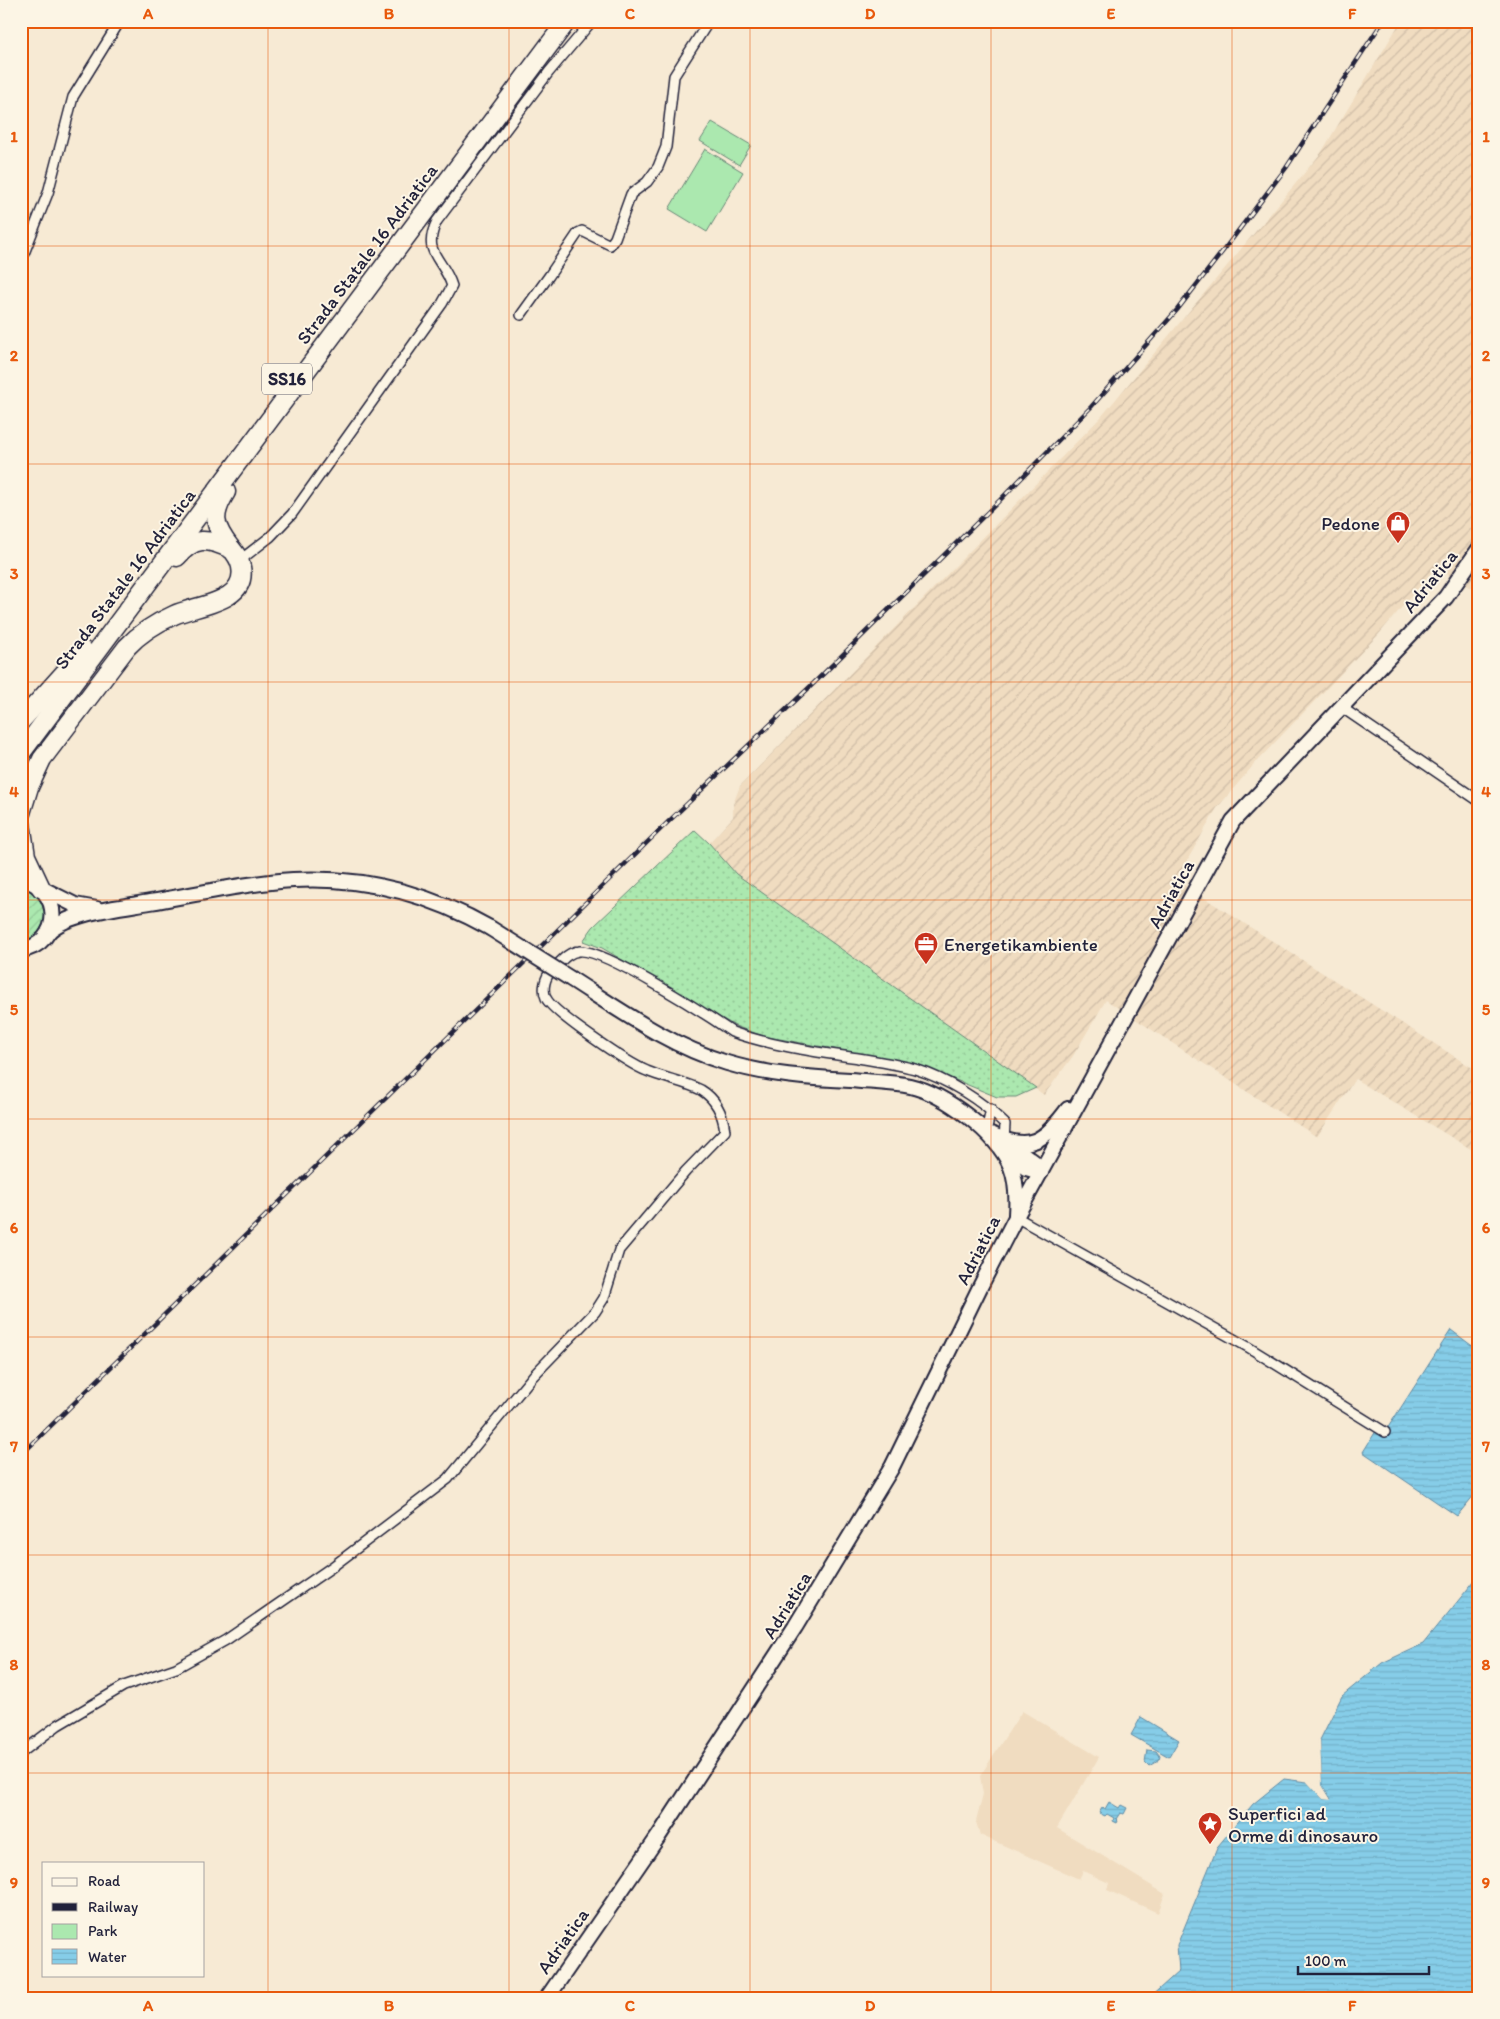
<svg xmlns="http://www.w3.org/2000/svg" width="1500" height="2019" viewBox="0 0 1500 2019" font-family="Itim,sans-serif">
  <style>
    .built { fill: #f0dcc0 }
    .industrial { fill: url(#industrial-furrows) }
    .grass { fill: url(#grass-dots); stroke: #668575 }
    .park { fill: #abe8af; stroke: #668575 }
    .garden { fill: url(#garden-furrows); stroke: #668575 }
    .water { fill: url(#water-rules); stroke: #5e89a3 }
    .pier { fill: #f7ead4 }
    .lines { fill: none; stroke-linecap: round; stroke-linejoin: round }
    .street-casing { stroke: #22223b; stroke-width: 12 }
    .secondary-casing { stroke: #22223b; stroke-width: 18 }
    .highway-casing { stroke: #22223b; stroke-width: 21 }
    .street { stroke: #fcf5e5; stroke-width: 9 }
    .secondary { stroke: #fcf5e5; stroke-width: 14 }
    .highway { stroke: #fcf5e5; stroke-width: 18 }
    .rail-casing { stroke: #22223b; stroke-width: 4.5 }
    .rail { stroke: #fcf5e5; stroke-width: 2.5; stroke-dasharray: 8; stroke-linecap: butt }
    .secondary-bridge-casing { stroke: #22223b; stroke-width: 18; stroke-linecap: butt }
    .secondary-bridge { stroke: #fcf5e5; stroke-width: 14 }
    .grid { fill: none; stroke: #e8590c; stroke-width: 1; stroke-opacity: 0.55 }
    .labels { text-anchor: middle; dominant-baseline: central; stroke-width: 4; stroke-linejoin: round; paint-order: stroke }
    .shield { fill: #fcf5e5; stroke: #63616e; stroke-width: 1 }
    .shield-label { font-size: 18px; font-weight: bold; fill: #22223b }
    .street-label { font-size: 19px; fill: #22223b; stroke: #fcf5e5 }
    .poi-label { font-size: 19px; fill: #22223b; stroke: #fcf5e5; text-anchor: start }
    .neatline { fill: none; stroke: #e8590c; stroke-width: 2 }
    .grid-label { font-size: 16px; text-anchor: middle; font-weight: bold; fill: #e8590c }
  </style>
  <defs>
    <pattern id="industrial-furrows" width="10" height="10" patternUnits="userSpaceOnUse" patternTransform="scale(1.25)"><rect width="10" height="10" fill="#f0dcc0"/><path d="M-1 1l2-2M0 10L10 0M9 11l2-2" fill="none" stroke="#cebca6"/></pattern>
    <pattern id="grass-dots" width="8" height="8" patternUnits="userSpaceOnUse" patternTransform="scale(1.25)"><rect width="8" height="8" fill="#abe8af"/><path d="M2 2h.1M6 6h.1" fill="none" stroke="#93c797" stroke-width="1.8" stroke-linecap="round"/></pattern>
    <pattern id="garden-furrows" width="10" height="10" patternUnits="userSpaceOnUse" patternTransform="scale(1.25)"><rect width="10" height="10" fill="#abe8af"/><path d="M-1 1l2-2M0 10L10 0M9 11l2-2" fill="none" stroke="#93c797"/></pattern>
    <pattern id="water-rules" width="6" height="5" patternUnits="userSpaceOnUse" patternTransform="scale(1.25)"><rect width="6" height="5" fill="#86cde8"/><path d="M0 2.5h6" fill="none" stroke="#73b0c8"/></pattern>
  </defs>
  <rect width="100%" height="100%" fill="#f7ead4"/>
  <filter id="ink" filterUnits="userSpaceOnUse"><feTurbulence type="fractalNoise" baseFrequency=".02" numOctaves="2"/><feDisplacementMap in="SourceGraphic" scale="10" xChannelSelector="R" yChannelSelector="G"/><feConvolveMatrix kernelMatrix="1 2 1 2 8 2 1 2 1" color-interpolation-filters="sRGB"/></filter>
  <g filter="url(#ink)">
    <!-- built -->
    <polygon class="built" points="1022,1711 1099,1757 1057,1828 1165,1894 1158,1913 1107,1890 1109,1883 1083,1871 1079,1879 980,1835 976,1822 983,1794 980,1776"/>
    <!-- industrial -->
    <polygon class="industrial" points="1401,21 1479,21 1479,593 1436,567 1379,634 1257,761 1217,808 1176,880 1479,1072 1479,1154 1355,1079 1317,1137 1106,1000 1073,1056 1044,1095 736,874 709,843 733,817 733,804 740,786 1101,417 1321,153"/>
    <!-- grass -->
    <polygon class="grass" points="695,830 709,843 736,874 1036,1088 1016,1097 997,1097 917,1064 763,1036 735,1026 602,948 583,941 593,927"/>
    <!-- park -->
    <g class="park">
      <polygon points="712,122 751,145 739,165 700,141"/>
      <polygon points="705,149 743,172 707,232 669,209"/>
    </g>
    <!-- garden -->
    <path class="garden" d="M21,887C55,894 53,934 21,943Z"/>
    <!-- water -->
    <g class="water">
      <polygon points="1451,1330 1479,1351 1479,1489 1457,1516 1363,1452 1376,1431 1387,1429"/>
      <polygon points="1479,1575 1479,1998 1149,1998 1179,1971 1177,1945 1218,1846 1253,1804 1284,1779 1307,1782 1323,1799 1331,1799 1322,1785 1320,1740 1342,1696 1382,1663 1423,1644"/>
      <polygon points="1141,1717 1179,1740 1169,1757 1131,1735"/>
      <polygon points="1147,1750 1156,1751 1160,1756 1159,1760 1149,1766 1145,1762"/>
      <polygon points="1109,1802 1119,1808 1121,1805 1127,1808 1124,1814 1120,1813 1116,1819 1118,1821 1117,1823 1113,1821 1114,1818 1107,1814 1105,1816 1099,1813 1102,1808 1105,1809"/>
    </g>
    <!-- pier -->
    <polygon class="pier" points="1318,1739 1320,1740 1322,1785 1331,1800 1323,1799 1307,1782 1307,1779 1327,1797 1320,1786"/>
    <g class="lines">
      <defs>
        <g id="street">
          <polyline points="21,261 48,193 73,97 120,21"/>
          <polyline points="521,315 549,276 578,233 582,231 610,245 615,238 631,194 647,182 658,167 666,147 674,76 709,21"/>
          <path d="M239,561L270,537L292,514L442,304L452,286C443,257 421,254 437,221L549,72L592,21"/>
          <polyline points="1341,707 1479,801"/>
          <polyline points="986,1132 991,1109"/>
          <polyline points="1016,1217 1248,1347 1385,1432"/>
          <path d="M21,1753L58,1725L124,1686L176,1668L226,1640L332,1567L448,1479L533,1376L595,1312L604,1298L619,1250L686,1171L725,1131C723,1115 716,1099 701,1090C686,1082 663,1078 647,1071C629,1064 553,1013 546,998C542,989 545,977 552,970C560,963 567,952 579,951C603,948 707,1015 732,1032C772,1046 816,1052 858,1058C877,1061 896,1064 915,1069C947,1079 981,1100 1005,1124L1004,1141"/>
        </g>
        <g id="secondary">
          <path d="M21,879C63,887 63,944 21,950"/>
          <polyline points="43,889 75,905 97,909"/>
          <path d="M49,931C70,912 122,907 150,902C198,894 245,883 293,880C363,876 430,894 490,928"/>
          <path d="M571,979C621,1011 670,1046 727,1063C767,1075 809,1078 850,1080C870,1082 891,1082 910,1086C945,1094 997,1133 1011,1167C1017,1182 1017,1199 1016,1215"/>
          <path d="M991,1134C1030,1153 1044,1141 1068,1109"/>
          <polyline points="1008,1143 1034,1162 1041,1172"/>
          <polyline points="1005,1153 1026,1168 1041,1172"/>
          <polyline points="547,1998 658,1837 795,1627 892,1467 981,1285 1016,1217 1233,821 1446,597 1479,549"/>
        </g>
        <g id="highway">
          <path d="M177,557C195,536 207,538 231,549"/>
          <polyline points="21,721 84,651"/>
          <polyline points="21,753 567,21"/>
          <path d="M21,813L29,787L42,759L127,647C140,633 156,623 174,615C196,605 248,603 241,567C240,559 235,553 230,547C214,526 211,516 226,492"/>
          <polyline points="21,824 26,856 41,888"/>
        </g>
      </defs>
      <!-- street casing -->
      <use href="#street" class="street-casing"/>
      <!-- secondary casing -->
      <use href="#secondary" class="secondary-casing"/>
      <!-- highway casing -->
      <use href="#highway" class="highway-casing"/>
      <!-- street -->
      <use href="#street" class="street"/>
      <!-- secondary -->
      <use href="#secondary" class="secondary"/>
      <!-- highway -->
      <use href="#highway" class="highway"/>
      <defs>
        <polyline id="rail" points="21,1455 668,822 814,683 1000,500 1091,407 1177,310 1226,247 1286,168 1383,21"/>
      </defs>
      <!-- rail casing -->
      <use href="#rail" class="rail-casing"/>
      <!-- rail -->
      <use href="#rail" class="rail"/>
      <defs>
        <polyline id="secondary-bridge" points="490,928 571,979"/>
      </defs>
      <!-- secondary-bridge casing -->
      <use href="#secondary-bridge" class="secondary-bridge-casing"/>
      <!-- secondary-bridge -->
      <use href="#secondary-bridge" class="secondary-bridge"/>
    </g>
  </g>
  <!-- grid -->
  <path class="grid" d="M268,21V1998M509,21V1998M750,21V1998M991,21V1998M1232,21V1998M21,246H1479M21,464H1479M21,682H1479M21,900H1479M21,1119H1479M21,1337H1479M21,1555H1479M21,1773H1479"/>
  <!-- icons -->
  <defs>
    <symbol id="shop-pin" viewBox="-11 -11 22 30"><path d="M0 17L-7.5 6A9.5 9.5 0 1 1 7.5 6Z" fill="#c8321e" stroke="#fcf5e5"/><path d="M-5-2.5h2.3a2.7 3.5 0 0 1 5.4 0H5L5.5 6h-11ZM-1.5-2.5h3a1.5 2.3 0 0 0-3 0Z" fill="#fff"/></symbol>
    <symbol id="office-pin" viewBox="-11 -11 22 30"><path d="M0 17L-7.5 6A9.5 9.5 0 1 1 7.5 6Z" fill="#c8321e" stroke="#fcf5e5"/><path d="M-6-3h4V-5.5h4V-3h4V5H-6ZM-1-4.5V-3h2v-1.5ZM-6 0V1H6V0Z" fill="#fff"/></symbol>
    <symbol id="sight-pin" viewBox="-11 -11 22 30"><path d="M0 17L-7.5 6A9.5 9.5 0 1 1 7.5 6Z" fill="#c8321e" stroke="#fcf5e5"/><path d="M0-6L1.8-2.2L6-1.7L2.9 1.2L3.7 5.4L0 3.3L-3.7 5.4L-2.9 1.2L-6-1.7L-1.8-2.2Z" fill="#fff"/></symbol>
  </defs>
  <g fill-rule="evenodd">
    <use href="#shop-pin" x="1384" y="509" width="28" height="38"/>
    <use href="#office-pin" x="912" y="930" width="28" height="38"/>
    <use href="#sight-pin" x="1196" y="1810" width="28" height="38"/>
  </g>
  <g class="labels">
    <!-- shield labels -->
    <rect class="shield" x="262" y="363.5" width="50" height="31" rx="4"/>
    <g class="shield-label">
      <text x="287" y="379">SS16</text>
    </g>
    <!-- street labels -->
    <g class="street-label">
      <text transform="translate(367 254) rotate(-53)">Strada Statale 16 Adriatica</text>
      <text transform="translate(125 579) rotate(-53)">Strada Statale 16 Adriatica</text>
      <text transform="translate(1430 581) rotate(-51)">Adriatica</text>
      <text transform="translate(1171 894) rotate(-61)">Adriatica</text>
      <text transform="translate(978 1250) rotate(-63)">Adriatica</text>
      <text transform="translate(787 1605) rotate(-58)">Adriatica</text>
      <text transform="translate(563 1941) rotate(-55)">Adriatica</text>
    </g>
    <!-- poi labels -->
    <g class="poi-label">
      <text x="1380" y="523" text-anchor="end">Pedone</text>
      <text x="944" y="944">Energetikambiente</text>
      <text x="1228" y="1813">Superfici ad<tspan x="1228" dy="22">Orme di dinosauro</tspan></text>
    </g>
  </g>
  <!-- margin -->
  <rect width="1500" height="2019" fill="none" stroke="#fcf5e5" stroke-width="55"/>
  <!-- legend -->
  <rect x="42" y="1862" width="162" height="115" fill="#fcf5e5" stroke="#a5a1a1"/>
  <rect x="52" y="1878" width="25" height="8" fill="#fcf5e5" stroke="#a5a1a1"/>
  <text x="88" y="1886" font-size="15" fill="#22223b">Road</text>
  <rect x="52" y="1903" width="25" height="8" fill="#22223b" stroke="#a5a1a1"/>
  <text x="88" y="1912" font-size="15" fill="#22223b">Railway</text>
  <rect x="52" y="1924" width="25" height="15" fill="#abe8af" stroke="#a5a1a1"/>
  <text x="88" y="1936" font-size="15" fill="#22223b">Park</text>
  <rect x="52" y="1949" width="25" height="15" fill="url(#water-rules)" stroke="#a5a1a1"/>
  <text x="88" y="1962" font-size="15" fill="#22223b">Water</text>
  <!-- scale -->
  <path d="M1298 1966v8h131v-8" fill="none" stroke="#22223b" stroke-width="2.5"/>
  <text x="1305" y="1966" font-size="15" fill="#22223b" stroke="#fcf5e5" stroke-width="4" paint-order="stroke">100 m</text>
  <rect x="28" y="28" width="1444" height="1964" class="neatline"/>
  <g class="grid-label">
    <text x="148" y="19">A</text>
    <text x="389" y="19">B</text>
    <text x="630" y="19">C</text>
    <text x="870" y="19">D</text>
    <text x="1111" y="19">E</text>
    <text x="1352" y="19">F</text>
    <text x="14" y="142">1</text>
    <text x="1486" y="142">1</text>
    <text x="14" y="361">2</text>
    <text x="1486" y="361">2</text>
    <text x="14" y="579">3</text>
    <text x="1486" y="579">3</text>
    <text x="14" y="797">4</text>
    <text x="1486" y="797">4</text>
    <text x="14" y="1015">5</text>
    <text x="1486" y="1015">5</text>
    <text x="14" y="1233">6</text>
    <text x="1486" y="1233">6</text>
    <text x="14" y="1452">7</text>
    <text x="1486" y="1452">7</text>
    <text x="14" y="1670">8</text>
    <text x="1486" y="1670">8</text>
    <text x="14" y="1888">9</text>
    <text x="1486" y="1888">9</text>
    <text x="148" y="2011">A</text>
    <text x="389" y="2011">B</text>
    <text x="630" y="2011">C</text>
    <text x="870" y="2011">D</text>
    <text x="1111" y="2011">E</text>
    <text x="1352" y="2011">F</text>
  </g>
</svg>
